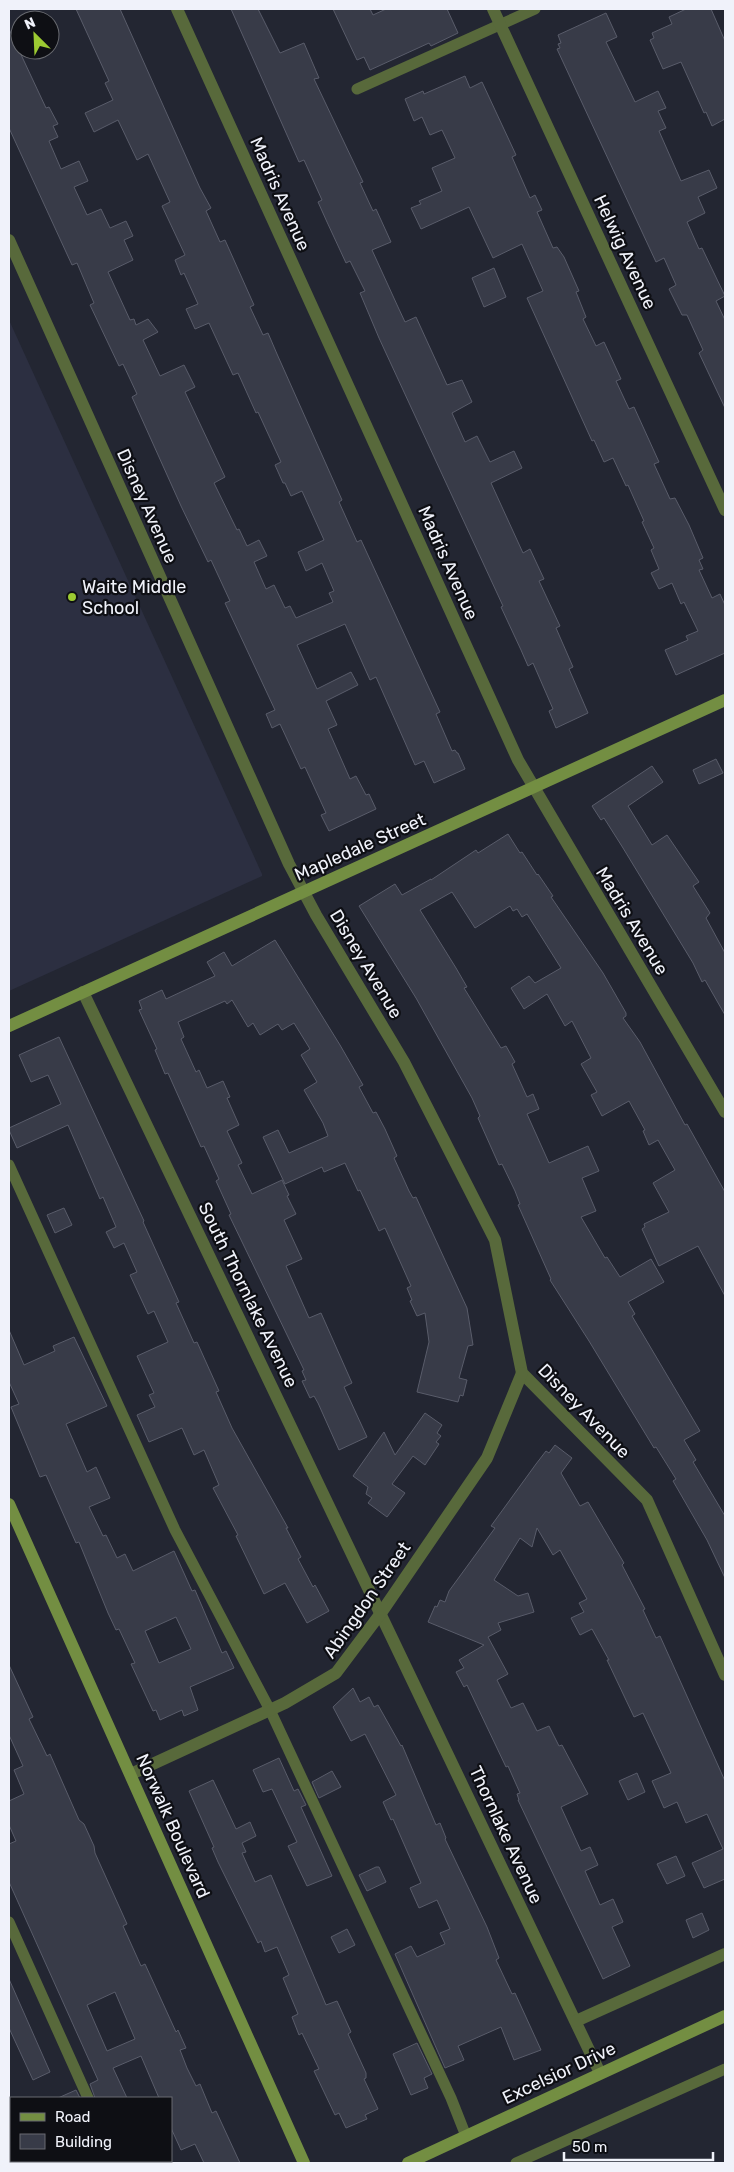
<svg xmlns="http://www.w3.org/2000/svg" width="734" height="2172" viewBox="0 0 734 2172" font-family="Rubik,sans-serif">
  <style>
    .built { fill: #2c2f41 }
    .building { fill: #383b48; stroke: #595c6a; fill-rule: evenodd }
    .lines { fill: none; stroke-linecap: round; stroke-linejoin: round }
    .lane { stroke: #58693b; stroke-width: 11 }
    .street { stroke: #58693b; stroke-width: 12 }
    .secondary { stroke: #738e42; stroke-width: 12 }
    .poi-dot { fill: #9cca32; stroke: #0e0f14; stroke-width: 2 }
    .labels { text-anchor: middle; dominant-baseline: central; stroke-width: 4.5; stroke-linejoin: round; paint-order: stroke }
    .street-label { font-size: 18px; fill: #f0f2fa; stroke: #0e0f14 }
    .poi-label { font-size: 18px; fill: #f0f2fa; stroke: #0e0f14; text-anchor: start }
  </style>
  <rect width="100%" height="100%" fill="#232632"/>
  <!-- built -->
  <polygon class="built" points="9,320 262,874 262,876 9,991"/>
  <!-- building -->
  <g class="building">
    <polygon points="76,9 120,9 200,188 211,208 206,211 220,242 225,240 254,305 250,307 263,335 268,333 277,354 342,500 339,502 357,542 361,540 440,712 436,714 452,751 455,750 457,753 458,753 465,769 434,783 424,761 415,765 376,677 370,680 345,624 297,645 317,689 351,672 358,685 326,701 337,725 328,729 350,779 356,776 366,795 369,794 376,809 329,831 321,815 326,813 305,767 301,769 280,724 272,728 266,714 275,710 225,603 230,601 211,560 208,562 181,506 132,397 137,394 123,364 119,366 90,305 94,303 77,263 72,265 9,128 9,29 46,108 49,107 58,124 53,126 58,137 49,141 61,169 79,161 88,181 74,187 87,215 101,209 110,228 126,221 133,236 124,240 133,260 108,272 130,320 134,319 136,325 148,319 158,332 143,340 160,376 184,365 195,387 185,392 225,477 214,483 237,530 239,529 247,546 259,540 267,556 254,562 266,589 274,585 285,608 290,606 296,618 333,602 329,593 334,591 322,563 306,571 298,552 324,540 302,491 291,496 285,483 283,483 275,465 281,462 258,412 256,413 238,373 233,375 209,323 195,329 186,309 198,304 184,273 181,275 175,260 185,255 162,206 170,202 148,154 137,160 118,120 94,132 85,113 113,100 105,83 109,81"/>
    <polygon points="231,9 258,9 280,53 304,43 319,78 314,79 363,182 360,183 373,211 376,209 391,242 372,250 398,307 405,322 416,317 447,385 462,380 472,402 452,413 465,442 477,436 490,462 514,451 522,468 491,483 523,553 530,549 544,579 539,581 560,626 556,628 573,667 569,669 588,713 556,728 549,711 553,709 533,663 528,666 521,650 501,607 503,606 379,338 360,293 365,291 350,261 346,263 327,222 318,202 322,200 304,160 299,162"/>
    <polygon points="333,9 370,9 373,15 386,9 447,9 458,33 431,46 429,43 370,70 364,57 357,60"/>
    <polygon points="686,9 711,9 725,41 725,119 712,126 706,112 704,113 681,62 663,69 650,40 654,38 652,33 672,24 669,17"/>
    <polygon points="606,13 617,37 606,42 635,102 658,91 666,108 658,111 666,128 659,131 681,181 709,170 717,188 698,197 705,213 687,222 699,249 702,248 725,296 716,301 725,320 725,408 699,353 703,350 687,315 682,315 669,289 676,285 664,258 656,262 557,49 560,48 558,44 561,43 558,35"/>
    <polygon points="465,76 470,88 482,82 516,155 512,157 530,198 535,195 542,210 537,212 553,248 557,247 564,257 579,291 576,292 586,317 583,319 596,346 604,342 621,379 616,381 629,409 634,407 659,462 654,464 670,499 675,498 689,525 703,558 699,560 703,569 699,570 712,598 720,594 725,605 725,653 676,675 665,650 688,640 686,636 698,631 684,602 681,604 672,583 659,589 651,573 659,569 651,550 654,548 642,522 644,521 628,485 626,486 613,458 604,462 594,440 592,441 527,298 543,291 522,244 493,258 469,207 421,229 411,208 421,204 419,201 442,191 432,168 455,158 442,130 430,135 422,117 414,121 405,99 423,91 424,94"/>
    <polygon points="494,268 506,297 484,307 472,278"/>
    <polygon points="716,759 723,773 699,784 693,770"/>
    <polygon points="652,766 663,782 628,806 652,845 667,835 699,882 693,886 710,913 706,918 725,953 725,1015 705,980 702,982 693,963 623,848 604,818 601,820 592,806"/>
    <polygon points="508,834 520,853 522,852 537,875 538,874 553,896 551,897 603,973 626,1013 626,1016 623,1018 640,1042 685,1125 687,1124 725,1192 725,1296 698,1246 659,1266 642,1229 645,1227 644,1224 669,1212 653,1183 675,1170 658,1140 649,1145 643,1131 645,1130 629,1101 602,1116 591,1095 597,1092 581,1064 591,1058 572,1021 565,1026 547,994 524,1009 511,988 529,976 535,983 561,968 527,914 522,917 517,909 513,911 510,906 475,928 452,892 420,910 456,968 467,987 464,988 501,1048 506,1046 515,1062 512,1064 527,1097 533,1094 539,1109 527,1114 549,1163 588,1146 599,1171 582,1178 596,1211 581,1217 605,1258 607,1257 620,1277 651,1259 664,1282 628,1302 635,1314 632,1316 700,1431 684,1440 696,1460 693,1462 725,1516 725,1578 707,1540 673,1481 676,1479 656,1447 654,1448 589,1341 550,1280 551,1279 518,1205 520,1204 515,1191 502,1164 499,1165 478,1118 480,1116 472,1098 416,998 359,906 395,884 402,895 431,879 431,880 476,850 478,853"/>
    <polygon points="275,940 340,1045 363,1085 359,1087 373,1113 376,1112 385,1129 397,1156 394,1158 409,1191 413,1198 416,1197 467,1308 473,1345 468,1346 459,1378 467,1380 463,1396 460,1395 458,1402 417,1392 429,1342 425,1313 417,1316 410,1301 412,1300 407,1288 411,1286 385,1228 379,1231 360,1190 358,1191 345,1163 324,1172 322,1167 285,1184 263,1137 278,1130 289,1153 328,1136 323,1123 304,1090 317,1082 301,1055 310,1049 294,1023 282,1030 278,1024 260,1035 253,1023 248,1027 232,1000 227,1004 225,1001 178,1022 184,1037 181,1039 196,1072 199,1070 207,1088 223,1081 230,1097 227,1098 239,1125 227,1131 242,1163 238,1165 252,1194 282,1180 289,1195 287,1196 296,1214 284,1220 302,1259 286,1266 309,1318 321,1313 352,1383 344,1387 367,1437 339,1450 318,1403 314,1396 310,1398 302,1381 306,1380 302,1371 304,1370 229,1215 231,1214 216,1181 219,1179 204,1146 201,1147 168,1073 165,1074 155,1050 157,1049 139,1010 142,1009 139,1001 162,990 166,999 215,976 207,962 224,952 232,966"/>
    <polygon points="59,1037 144,1221 143,1222 179,1302 176,1303 194,1343 197,1342 219,1391 216,1392 232,1428 288,1528 286,1528 301,1557 298,1559 313,1587 315,1585 329,1611 307,1623 285,1583 264,1594 236,1536 238,1535 213,1488 219,1485 204,1450 194,1455 182,1428 149,1442 137,1415 155,1407 149,1395 154,1393 137,1356 168,1342 154,1311 148,1314 130,1275 137,1272 124,1243 114,1248 106,1232 116,1227 103,1197 100,1199 68,1125 17,1148 9,1130 9,1128 61,1104 48,1075 31,1082 19,1055"/>
    <polygon points="64,1208 72,1225 55,1233 47,1215"/>
    <path d="M9,1330L24,1365L55,1351L53,1346L74,1337L107,1406L66,1424L87,1472L96,1467L110,1498L89,1507L103,1536L106,1535L117,1558L125,1554L133,1571L174,1551L192,1591L195,1590L222,1653L226,1651L234,1668L190,1687L198,1710L184,1716L182,1710L160,1720L156,1710L153,1711L131,1664L135,1663L119,1629L116,1630L108,1613L79,1542L76,1543L46,1475L40,1477L11,1407L19,1404L9,1382ZM176,1617L191,1649L159,1663L145,1631Z"/>
    <polygon points="425,1413 442,1425 437,1433 441,1436 436,1442 439,1444 425,1465 413,1456 392,1484 405,1493 387,1517 368,1503 372,1498 366,1494 368,1487 353,1476 384,1432 395,1455"/>
    <polygon points="555,1445 572,1458 561,1473 580,1506 588,1502 624,1563 622,1565 645,1609 643,1610 656,1638 660,1636 725,1781 725,1879 704,1888 692,1863 723,1849 707,1814 686,1823 677,1802 664,1808 652,1781 671,1773 643,1713 634,1717 607,1660 609,1660 592,1629 580,1635 571,1618 584,1612 579,1603 587,1599 560,1550 553,1555 537,1528 532,1547 520,1538 494,1580 518,1596 528,1593 534,1612 498,1623 501,1630 488,1637 508,1674 497,1680 511,1708 523,1703 537,1731 549,1726 559,1746 562,1745 588,1794 561,1807 581,1851 590,1847 598,1865 585,1871 600,1905 613,1899 623,1922 612,1927 630,1966 603,1979 518,1800 519,1800 517,1794 520,1793 508,1766 506,1767 467,1685 464,1687 456,1672 464,1668 459,1660 484,1645 428,1622 435,1606 437,1607 440,1600 445,1602 449,1591 495,1528 491,1526 536,1464 546,1451 549,1453"/>
    <path d="M9,1665L33,1717L29,1719L47,1756L50,1754L79,1820L84,1824L94,1846L95,1853L127,1924L123,1926L141,1966L145,1964L176,2032L178,2030L186,2048L180,2050L187,2068L196,2086L200,2084L212,2113L216,2111L240,2163H204L195,2144L181,2150L171,2128V2098H159L141,2056L113,2068L127,2098H95L90,2084L98,2080L9,1882V1844L16,1841L9,1825V1801L24,1794L14,1770L23,1766L9,1735ZM115,1992L135,2039L107,2051L87,2005Z"/>
    <polygon points="353,1688 360,1702 369,1697 374,1707 378,1705 401,1746 402,1745 436,1825 440,1823 446,1838 445,1839 487,1927 499,1958 496,1960 512,1994 515,1993 541,2050 514,2060 501,2027 458,2046 464,2060 445,2068 395,1954 411,1946 417,1957 445,1944 440,1933 450,1929 437,1900 419,1908 410,1888 421,1883 393,1819 391,1820 383,1802 396,1795 365,1734 351,1741 333,1707"/>
    <polygon points="279,1758 294,1791 298,1789 306,1805 301,1807 332,1876 307,1886 288,1846 297,1842 272,1789 263,1792 253,1770"/>
    <polygon points="332,1771 341,1787 319,1798 312,1782"/>
    <polygon points="637,1773 645,1792 628,1800 619,1781"/>
    <polygon points="213,1780 236,1829 250,1822 256,1836 242,1843 246,1852 242,1853 255,1882 271,1875 326,2005 337,2001 351,2032 348,2034 366,2073 366,2078 364,2079 378,2109 365,2115 367,2119 346,2128 339,2113 335,2115 314,2071 319,2069 302,2033 299,2035 292,2017 298,2014 283,1978 289,1975 277,1947 265,1952 261,1941 258,1943 218,1862 212,1848 214,1847 189,1791"/>
    <polygon points="676,1856 685,1876 667,1884 657,1864"/>
    <polygon points="376,1867 379,1867 386,1882 367,1891 359,1875"/>
    <polygon points="702,1913 709,1930 693,1938 686,1920"/>
    <polygon points="347,1929 355,1945 339,1953 331,1937"/>
    <polygon points="9,1979 50,2072 33,2080 9,2028"/>
    <polygon points="417,2043 432,2074 424,2078 428,2088 411,2095 393,2054"/>
    <polygon points="76,2090 80,2098 58,2098"/>
  </g>
  <g class="lines">
    <!-- lane -->
    <g class="lane">
      <polyline points="357,89 535,9"/>
      <polyline points="9,1165 175,1530 270,1710 451,2098 466,2136"/>
      <polyline points="9,1922 88,2098"/>
      <polyline points="61,2163 67,2161"/>
      <polyline points="516,2163 725,2069"/>
    </g>
    <!-- street -->
    <g class="street">
      <polyline points="177,9 518,760 725,1112"/>
      <polyline points="493,9 725,510"/>
      <polyline points="9,240 289,864 316,915 404,1062 495,1240 522,1373 647,1500 725,1675"/>
      <polyline points="83,992 600,2073"/>
      <polyline points="131,1774 285,1703 336,1673 381,1613 487,1458 522,1373"/>
      <polyline points="576,2021 725,1954"/>
    </g>
    <!-- secondary -->
    <g class="secondary">
      <polyline points="9,1026 725,700"/>
      <polyline points="9,1504 304,2163"/>
      <polyline points="408,2163 725,2016"/>
    </g>
  </g>
  <!-- markers -->
  <circle class="poi-dot" cx="72" cy="597" r="5"/>
  <g class="labels">
    <!-- street labels -->
    <g class="street-label">
      <text transform="translate(280 194) rotate(66)">Madris Avenue</text>
      <text transform="translate(625 252) rotate(65)">Helwig Avenue</text>
      <text transform="translate(147 506) rotate(66)">Disney Avenue</text>
      <text transform="translate(448 563) rotate(66)">Madris Avenue</text>
      <text transform="translate(360 847) rotate(-24)">Mapledale Street</text>
      <text transform="translate(632 921) rotate(59)">Madris Avenue</text>
      <text transform="translate(366 964) rotate(59)">Disney Avenue</text>
      <text transform="translate(248 1295) rotate(64)">South Thornlake Avenue</text>
      <text transform="translate(584 1411) rotate(46)">Disney Avenue</text>
      <text transform="translate(367 1600) rotate(-55)">Abingdon Street</text>
      <text transform="translate(173 1826) rotate(66)">Norwalk Boulevard</text>
      <text transform="translate(506 1835) rotate(65)">Thornlake Avenue</text>
      <text transform="translate(559 2073) rotate(-25)">Excelsior Drive</text>
    </g>
    <!-- poi labels -->
    <g class="poi-label">
      <text x="82" y="587">Waite Middle<tspan x="82" dy="21">School</tspan></text>
    </g>
  </g>
  <!-- border -->
  <rect width="734" height="2172" fill="none" stroke="#f0f2fa" stroke-width="20"/>
  <!-- legend -->
  <rect x="10" y="2097" width="162" height="65" fill="#0e0f14" stroke="#686a70"/>
  <rect x="20" y="2113" width="25" height="8" fill="#738e42" stroke="#686a70"/>
  <text x="55" y="2122" font-size="15" fill="#f0f2fa">Road</text>
  <rect x="20" y="2134" width="25" height="15" fill="#383b48" stroke="#686a70"/>
  <text x="55" y="2147" font-size="15" fill="#f0f2fa">Building</text>
  <!-- north arrow -->
  <g transform="translate(35 35) rotate(336)"><circle r="24" fill="#0e0f14" stroke="#686a70"/>
  <path d="M0-4L9 19L0 12L-9 19Z" fill="#9cca32"/>
  <text y="-8" font-size="14" font-weight="bold" text-anchor="middle" fill="#f0f2fa">N</text>
  </g>
  <!-- scale -->
  <path d="M564 2152v8h149v-8" fill="none" stroke="#f0f2fa" stroke-width="2.5"/>
  <text x="572" y="2152" font-size="15" fill="#f0f2fa" stroke="#0e0f14" stroke-width="4" paint-order="stroke">50 m</text>
</svg>
